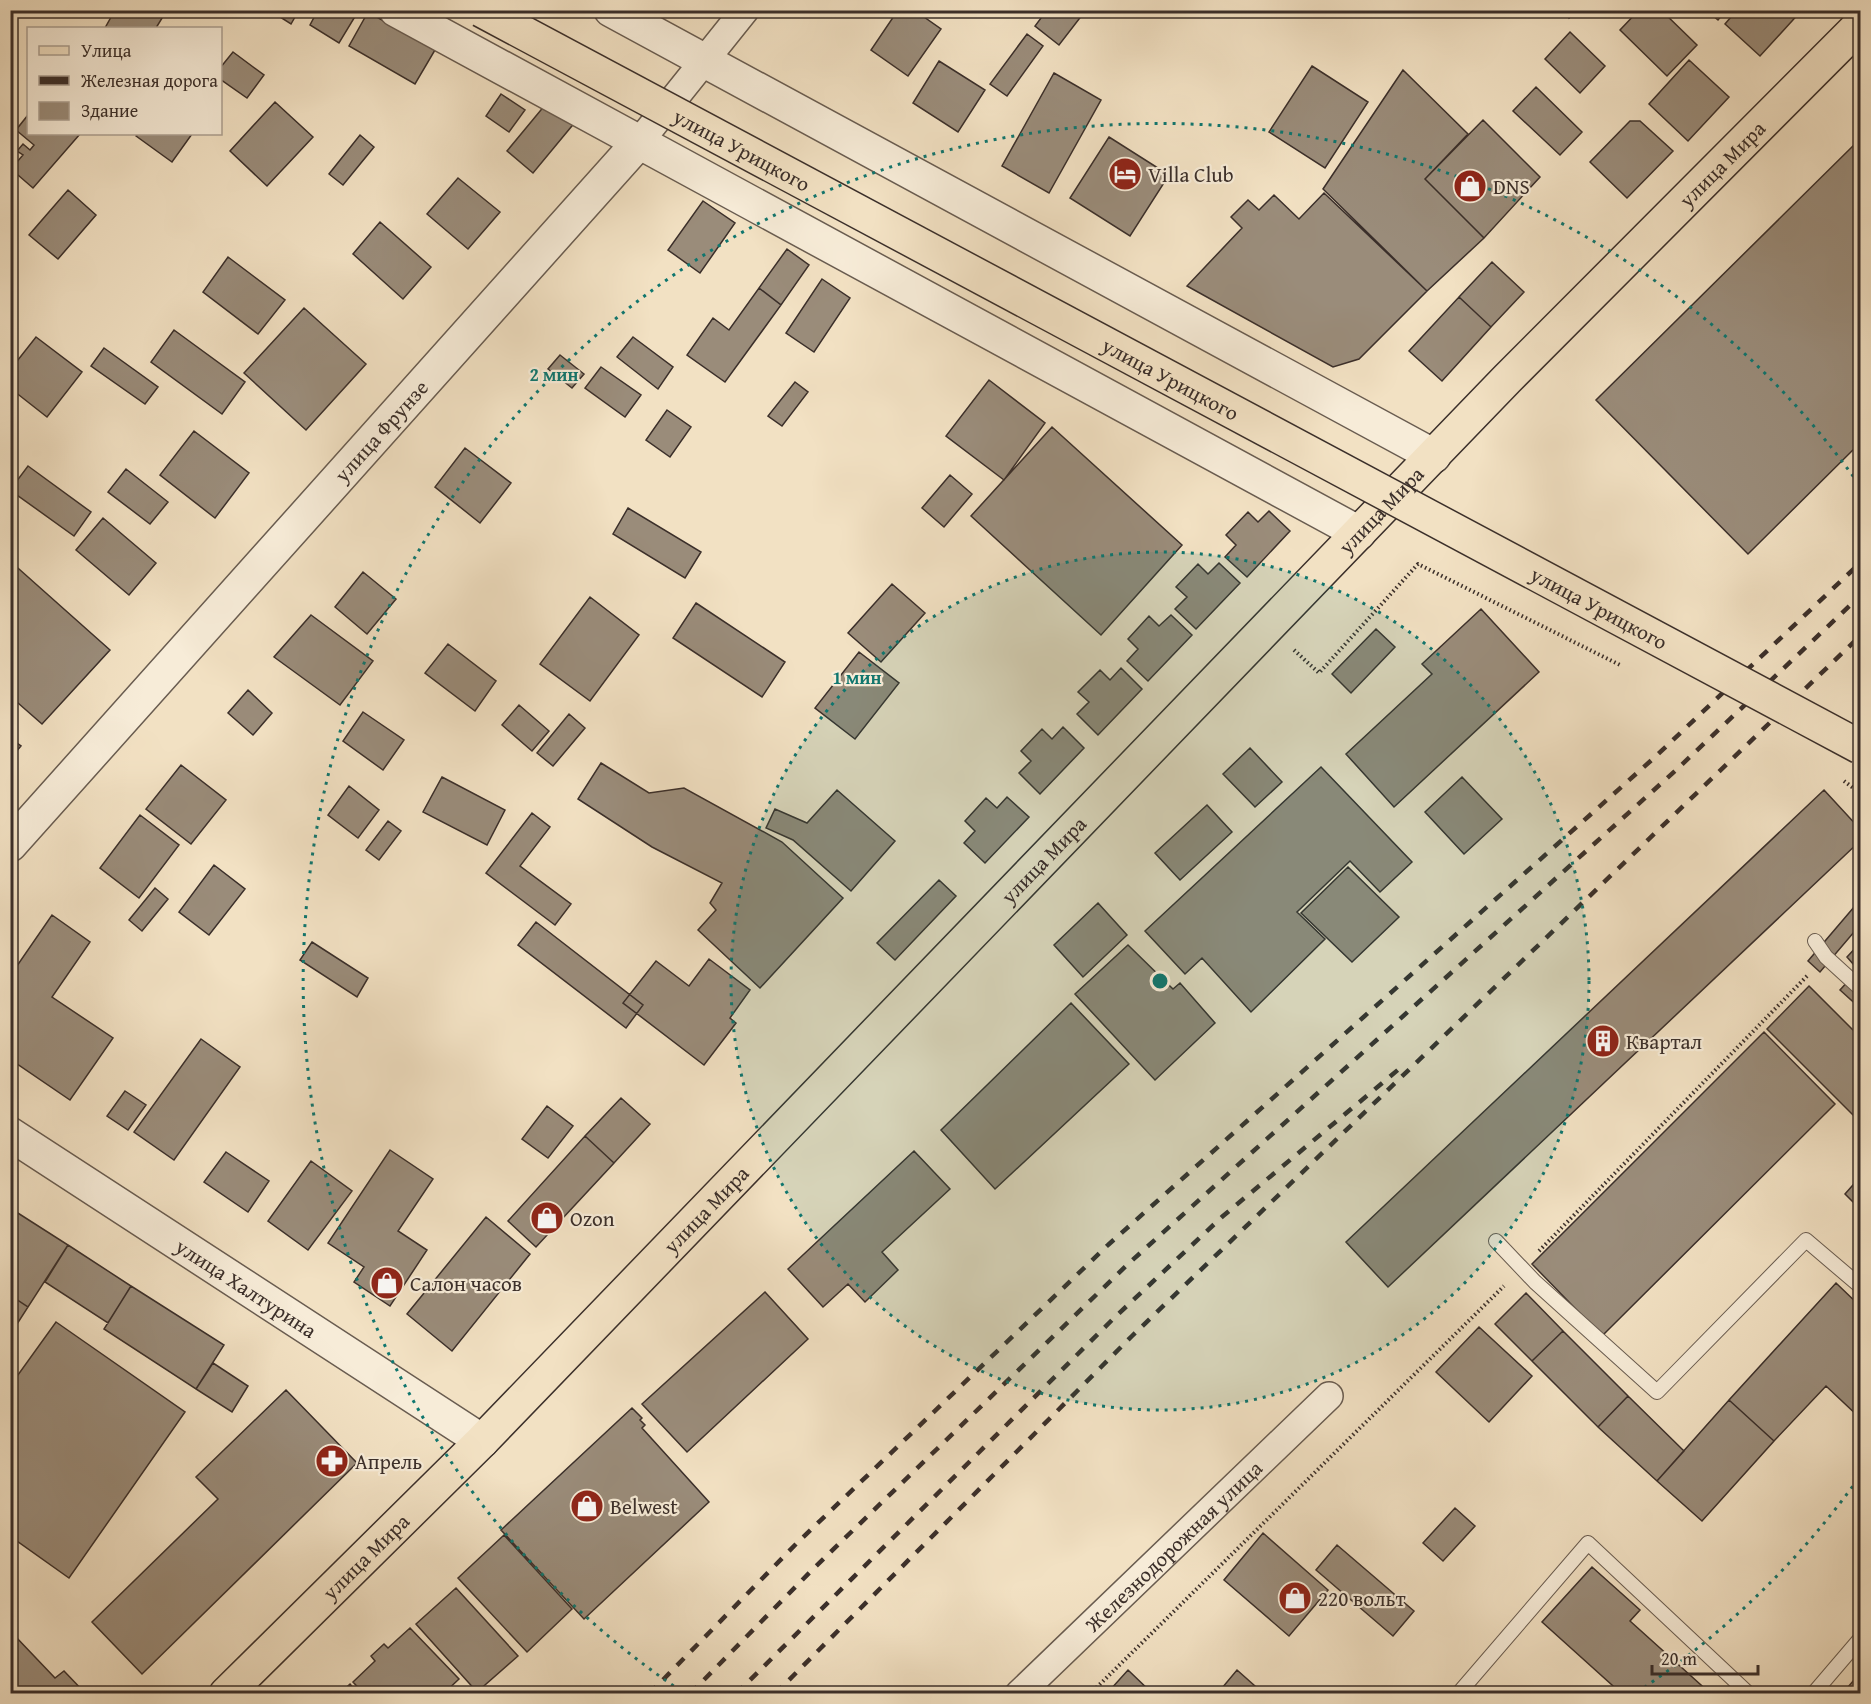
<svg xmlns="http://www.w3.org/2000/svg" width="1871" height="1704" viewBox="0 0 1871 1704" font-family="'Gentium Book Plus',serif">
<rect width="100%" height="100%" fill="#f2e1c3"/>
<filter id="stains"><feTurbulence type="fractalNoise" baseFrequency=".00333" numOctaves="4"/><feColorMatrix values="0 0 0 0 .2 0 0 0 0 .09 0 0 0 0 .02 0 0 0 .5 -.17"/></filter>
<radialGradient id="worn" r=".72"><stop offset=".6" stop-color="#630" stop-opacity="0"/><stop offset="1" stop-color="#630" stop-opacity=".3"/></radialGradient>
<path fill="#9a8c7a" stroke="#3b2f2a" stroke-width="1.5" d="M 115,10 L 167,10 L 156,28 L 105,28 Z
M 269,10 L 299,10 L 291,24 Z
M 318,10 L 359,10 L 339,43 L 310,25 Z
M 898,10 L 914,10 L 941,29 L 908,76 L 871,50 Z
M 1047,10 L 1086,10 L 1059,45 L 1035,26 Z
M 1563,10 L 1577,10 L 1569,18 Z
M 1639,10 L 1661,10 L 1697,45 L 1667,76 L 1620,30 Z
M 1706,10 L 1726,10 L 1718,20 Z
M 1737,10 L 1802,10 L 1760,56 L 1725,24 Z
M 368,12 L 435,50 L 415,84 L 349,46 Z
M 1570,32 L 1605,66 L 1580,93 L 1545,59 Z
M 1027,34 L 1043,46 L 1007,96 L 990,84 Z
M 233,52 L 264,75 L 247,98 L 220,79 L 220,68 Z
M 1689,60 L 1729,97 L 1688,141 L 1649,104 Z
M 939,61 L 985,90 L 958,132 L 913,103 Z
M 1312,66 L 1368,102 L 1325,168 L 1269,132 Z
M 1403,70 L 1468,134 L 1425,179 L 1484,238 L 1427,291 L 1323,189 Z
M 1054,73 L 1101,100 L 1049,193 L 1002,166 Z
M 1536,87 L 1582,132 L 1560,155 L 1513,111 Z
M 501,94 L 525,110 L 509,132 L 486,116 Z
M 550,99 L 576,121 L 533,173 L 507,151 Z
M 275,102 L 313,137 L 267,186 L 230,151 Z
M 28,115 L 28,134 L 80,134 L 33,188 L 11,169 L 23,155 L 17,151 L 23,144 L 30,150 L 34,145 L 16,130 Z
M 1483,120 L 1540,177 L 1484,238 L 1425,179 Z
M 1630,121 L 1640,121 L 1673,151 L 1627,198 L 1590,162 Z
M 138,134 L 192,134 L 172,162 L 136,136 Z
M 360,135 L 374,147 L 343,185 L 329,174 Z
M 1109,137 L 1169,175 L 1130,236 L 1070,198 Z
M 1860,139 L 1860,443 L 1748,554 L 1596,400 Z
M 458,178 L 500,212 L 468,249 L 427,214 Z
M 68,190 L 96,215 L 58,259 L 29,235 Z
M 1324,193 L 1427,291 L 1359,359 L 1333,367 L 1187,286 L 1242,228 L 1231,217 L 1248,200 L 1259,210 L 1274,195 L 1299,219 Z
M 703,201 L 735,223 L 700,273 L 668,250 Z
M 380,222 L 431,267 L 403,299 L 353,254 Z
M 787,249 L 809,265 L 781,305 L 759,288 Z
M 228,257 L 285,300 L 258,334 L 203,292 Z
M 1492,262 L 1524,292 L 1491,327 L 1459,297 Z
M 822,279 L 850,298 L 814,352 L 786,333 Z
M 759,288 L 781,305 L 725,382 L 687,355 L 713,318 L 729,330 Z
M 1459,297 L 1491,327 L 1442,381 L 1409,351 Z
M 304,308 L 366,364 L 306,430 L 244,373 Z
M 174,330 L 245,382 L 222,414 L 151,362 Z
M 36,337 L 82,372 L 47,417 L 10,388 L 10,370 Z
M 633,337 L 673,367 L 658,389 L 617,357 Z
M 104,348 L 158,387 L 145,404 L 91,366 Z
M 560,355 L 584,374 L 572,388 L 548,369 Z
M 601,367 L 641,395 L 625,417 L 585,388 Z
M 989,380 L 1045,423 L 1004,480 L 946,436 Z
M 795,382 L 808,392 L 782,426 L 768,416 Z
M 667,410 L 691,427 L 670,457 L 646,440 Z
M 1052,427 L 1182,545 L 1101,635 L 971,516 Z
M 194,431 L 249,473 L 215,518 L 160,475 Z
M 465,448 L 511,483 L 480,523 L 435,487 Z
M 28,466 L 91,512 L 74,536 L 10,490 Z
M 126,469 L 168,502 L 150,524 L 108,492 Z
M 950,475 L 972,494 L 944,527 L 922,508 Z
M 628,508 L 701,552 L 685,578 L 613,534 Z
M 1269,511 L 1290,531 L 1247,577 L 1225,557 L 1236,545 L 1226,535 L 1248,512 L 1258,522 Z
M 103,518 L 156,563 L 129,595 L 76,550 Z
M 10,561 L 110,650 L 42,724 L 10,696 Z
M 1219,563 L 1240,583 L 1196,629 L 1175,609 L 1187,597 L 1176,587 L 1198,564 L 1208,574 Z
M 363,572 L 396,599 L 367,634 L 335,607 Z
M 892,584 L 925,613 L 881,662 L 848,633 Z
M 590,597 L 639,635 L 590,701 L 540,664 Z
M 696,603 L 785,662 L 762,697 L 673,638 Z
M 1481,609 L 1539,672 L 1394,807 L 1346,754 L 1432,674 L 1422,664 Z
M 311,615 L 373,661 L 340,705 L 274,657 Z
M 1171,615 L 1192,635 L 1148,681 L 1127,661 L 1138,649 L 1128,639 L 1149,616 L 1159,626 Z
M 1376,629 L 1395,647 L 1351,693 L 1332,674 Z
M 448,644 L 496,681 L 475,711 L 425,673 Z
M 859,652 L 899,683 L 855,739 L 815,708 Z
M 1121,668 L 1142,689 L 1098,735 L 1077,714 L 1089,702 L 1078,692 L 1100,670 L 1110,680 Z
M 248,690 L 272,713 L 253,735 L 228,713 Z
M 519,705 L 549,731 L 532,751 L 502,725 Z
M 363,712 L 404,740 L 383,770 L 343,741 Z
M 569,714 L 585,728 L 553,766 L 537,753 Z
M 1063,727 L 1084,748 L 1040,794 L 1019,773 L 1031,761 L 1021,751 L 1042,729 L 1052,739 Z
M 10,738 L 21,746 L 10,759 Z
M 1250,748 L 1282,782 L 1255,807 L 1223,774 Z
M 601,763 L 649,793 L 684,788 L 782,842 L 843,898 L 760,988 L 698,930 L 716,910 L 710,903 L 722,883 L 652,847 L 578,799 Z
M 181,765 L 226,800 L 191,844 L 146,809 Z
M 1321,767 L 1412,862 L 1380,892 L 1350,861 L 1297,912 L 1325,939 L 1251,1012 L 1202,958 L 1185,974 L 1145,931 Z
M 442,777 L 505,810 L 487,845 L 423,812 Z
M 1462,777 L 1502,819 L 1464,854 L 1425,812 Z
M 349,786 L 379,810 L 358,838 L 328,815 Z
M 837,790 L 895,841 L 851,891 L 793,840 L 766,828 L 775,809 L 807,823 Z
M 1824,790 L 1860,829 L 1860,841 L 1388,1287 L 1346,1242 Z
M 1007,797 L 1029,817 L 985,863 L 964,843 L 975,831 L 965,821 L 986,798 L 997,808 Z
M 1207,805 L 1232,832 L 1180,880 L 1155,853 Z
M 532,813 L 550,827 L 520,866 L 571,904 L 555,925 L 486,873 Z
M 140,815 L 179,845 L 139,898 L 100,868 Z
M 388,821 L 401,831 L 379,860 L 366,850 Z
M 214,865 L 245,889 L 209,935 L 179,912 Z
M 1348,867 L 1399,917 L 1352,962 L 1301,913 Z
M 939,880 L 956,896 L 895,960 L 877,943 Z
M 155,888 L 168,899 L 142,931 L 129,920 Z
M 1860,900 L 1860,925 L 1820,972 L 1808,961 Z
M 1098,903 L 1127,935 L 1083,977 L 1054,945 Z
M 52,915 L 90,942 L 52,997 L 113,1038 L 70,1100 L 10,1059 L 10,976 Z
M 536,922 L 643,1005 L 626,1028 L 518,945 Z
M 312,942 L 368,978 L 357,997 L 300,960 Z
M 1860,943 L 1860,972 L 1847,957 Z
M 1128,945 L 1173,989 L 1180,983 L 1215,1023 L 1155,1080 L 1075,994 Z
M 709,959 L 750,990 L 730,1018 L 736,1023 L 704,1065 L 623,1003 L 656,961 L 689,986 Z
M 1850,979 L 1860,987 L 1860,1008 L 1840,990 Z
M 1809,986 L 1860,1037 L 1860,1122 L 1767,1029 Z
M 1071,1003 L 1129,1064 L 995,1189 L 941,1130 Z
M 1764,1032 L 1835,1104 L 1602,1336 L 1532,1264 Z
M 201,1039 L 240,1067 L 174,1160 L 134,1132 Z
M 125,1091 L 146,1105 L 128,1130 L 107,1116 Z
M 621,1098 L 650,1124 L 614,1163 L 585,1136 Z
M 547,1106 L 573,1126 L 548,1158 L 522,1139 Z
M 585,1136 L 614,1163 L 536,1247 L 508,1221 Z
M 390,1150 L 433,1179 L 398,1231 L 427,1250 L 390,1306 L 354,1282 L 364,1267 L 328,1243 Z
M 914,1151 L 950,1189 L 882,1252 L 898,1270 L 865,1302 L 848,1284 L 823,1307 L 788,1269 Z
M 226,1152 L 269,1181 L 248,1212 L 204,1182 Z
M 311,1161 L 352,1191 L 308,1250 L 268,1221 Z
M 1860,1177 L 1860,1209 L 1845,1194 Z
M 10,1208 L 68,1245 L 28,1307 L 10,1295 Z
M 486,1217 L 530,1254 L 452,1351 L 407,1314 Z
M 68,1245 L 131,1286 L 108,1323 L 45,1282 Z
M 1836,1283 L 1860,1306 L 1860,1418 L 1826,1386 L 1774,1441 L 1729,1400 Z
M 131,1286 L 224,1345 L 196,1389 L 104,1329 Z
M 765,1292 L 808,1339 L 687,1452 L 642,1404 Z
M 1526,1293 L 1563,1331 L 1532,1361 L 1495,1324 Z
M 10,1295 L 28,1307 L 10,1335 Z
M 56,1322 L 185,1412 L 69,1578 L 10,1536 L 10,1386 Z
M 1479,1327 L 1532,1376 L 1489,1422 L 1436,1372 Z
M 1563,1331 L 1628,1396 L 1598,1427 L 1532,1361 Z
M 213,1363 L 248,1386 L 232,1412 L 196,1389 Z
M 286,1390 L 357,1463 L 142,1674 L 92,1622 L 218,1499 L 196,1477 Z
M 1628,1396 L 1684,1451 L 1657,1481 L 1598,1427 Z
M 1729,1400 L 1774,1441 L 1702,1521 L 1657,1481 Z
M 632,1408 L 642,1418 L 640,1420 L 645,1425 L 642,1428 L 709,1502 L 584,1619 L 501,1530 Z
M 1455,1508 L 1475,1526 L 1443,1561 L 1423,1543 Z
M 1263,1533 L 1328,1590 L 1289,1636 L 1224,1580 Z
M 504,1535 L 572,1609 L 527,1652 L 458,1578 Z
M 1337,1545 L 1414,1611 L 1393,1636 L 1316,1570 Z
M 1592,1567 L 1640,1610 L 1630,1621 L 1711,1694 L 1622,1694 L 1542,1622 Z
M 456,1588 L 518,1656 L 477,1692 L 416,1624 Z
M 410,1628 L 459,1679 L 443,1694 L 364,1694 L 353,1682 L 375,1661 L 371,1656 L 384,1644 L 388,1648 Z
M 15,1636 L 55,1678 L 64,1671 L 86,1694 L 10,1694 L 10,1641 Z
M 1128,1670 L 1153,1694 L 1113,1694 L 1110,1690 Z
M 1237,1670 L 1264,1694 L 1217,1694 Z
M 1860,1673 L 1860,1694 L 1842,1694 Z
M 350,1684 L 358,1694 L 339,1694 Z"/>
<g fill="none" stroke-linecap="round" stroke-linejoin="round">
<defs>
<path id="service" d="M 1815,941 L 1826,957 L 1860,988
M 1496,1241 L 1535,1282 L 1657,1392 L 1806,1240 L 1860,1286
M 1458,1694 L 1588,1543 L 1749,1694
M 1813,1694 L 1860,1639"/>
<g id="minor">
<path d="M 640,141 L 745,10"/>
<path id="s1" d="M 1019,1694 L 1329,1396"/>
</g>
<g id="tertiary">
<path d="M 396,10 L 1359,533"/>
<path d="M 611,10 L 1434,456"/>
<path id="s2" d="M 10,845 L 640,141"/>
<path id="s3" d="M 10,1134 L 482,1441"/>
</g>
<g id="primary">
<path id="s4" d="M 226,1694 L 482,1441 L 1507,379 L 1860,25"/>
</g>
</defs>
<use href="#service" stroke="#695c50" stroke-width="16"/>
<use href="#minor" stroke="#695c50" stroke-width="30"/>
<use href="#tertiary" stroke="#695c50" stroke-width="36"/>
<use href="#primary" stroke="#3b2f2a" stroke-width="36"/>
<path stroke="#3b2f2a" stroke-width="4" stroke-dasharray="1.5 3" stroke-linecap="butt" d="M 1294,650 L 1319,673 L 1418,564 L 1620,665
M 1844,781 L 1860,793
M 1539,1251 L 1808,975
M 1090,1694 L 1504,1286"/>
<use href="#service" stroke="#f7ecd8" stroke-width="14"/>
<use href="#minor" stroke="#f7ecd8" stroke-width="27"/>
<use href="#tertiary" stroke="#f7ecd8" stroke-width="33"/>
<use href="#primary" stroke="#f2e1c3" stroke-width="33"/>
<path stroke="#3b2f2a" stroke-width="4.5" stroke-dasharray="10 10" stroke-linecap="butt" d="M 649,1694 L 797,1543 L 1108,1245 L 1655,757 L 1860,563
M 690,1694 L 813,1569 L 1127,1265 L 1675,771 L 1860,596
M 736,1694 L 1114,1318 L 1223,1216 L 1399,1069
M 775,1694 L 1132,1336 L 1860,636"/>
<defs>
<g id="primary-bridge">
<path id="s5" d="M 481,10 L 1860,747"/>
</g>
</defs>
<use href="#primary-bridge" stroke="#3b2f2a" stroke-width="36" stroke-linecap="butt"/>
<use href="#primary-bridge" stroke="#f2e1c3" stroke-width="33"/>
</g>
<circle cx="1160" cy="981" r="429" fill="#0f766e" fill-opacity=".12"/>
<g fill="none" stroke="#0f766e" stroke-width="3" stroke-dasharray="3 6">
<circle cx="1160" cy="981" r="429"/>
<path d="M1858 1479A857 857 0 0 1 1639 1691M681 1691A857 857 0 1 1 1858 483"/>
</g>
<defs>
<symbol id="hotel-disc" viewBox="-11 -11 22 22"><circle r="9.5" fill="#8f2418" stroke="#f7ecd8"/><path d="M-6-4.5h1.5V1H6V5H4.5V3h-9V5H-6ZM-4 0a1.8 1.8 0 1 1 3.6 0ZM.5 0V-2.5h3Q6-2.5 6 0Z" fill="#fff"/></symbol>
<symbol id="shop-disc" viewBox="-11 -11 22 22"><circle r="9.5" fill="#8f2418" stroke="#f7ecd8"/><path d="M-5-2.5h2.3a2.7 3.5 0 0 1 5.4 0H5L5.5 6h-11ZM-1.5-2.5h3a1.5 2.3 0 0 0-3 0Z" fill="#fff"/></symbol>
<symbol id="building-disc" viewBox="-11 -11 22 22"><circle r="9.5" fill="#8f2418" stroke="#f7ecd8"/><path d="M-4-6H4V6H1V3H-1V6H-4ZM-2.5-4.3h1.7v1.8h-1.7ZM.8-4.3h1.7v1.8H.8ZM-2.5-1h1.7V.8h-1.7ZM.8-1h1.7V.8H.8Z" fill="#fff"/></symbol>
<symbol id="pharmacy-disc" viewBox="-11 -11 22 22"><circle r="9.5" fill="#8f2418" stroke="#f7ecd8"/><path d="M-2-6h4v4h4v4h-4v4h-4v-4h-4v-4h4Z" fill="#fff"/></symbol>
</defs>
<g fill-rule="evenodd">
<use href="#hotel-disc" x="1106" y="155" width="38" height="38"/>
<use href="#shop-disc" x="1451" y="167" width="38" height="38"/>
<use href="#building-disc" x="1584" y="1022" width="38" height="38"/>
<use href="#shop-disc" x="528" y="1199" width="38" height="38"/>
<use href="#shop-disc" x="368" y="1264" width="38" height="38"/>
<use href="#pharmacy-disc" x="313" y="1442" width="38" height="38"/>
<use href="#shop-disc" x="568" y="1487" width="38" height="38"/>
<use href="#shop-disc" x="1276" y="1579" width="38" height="38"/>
</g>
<g text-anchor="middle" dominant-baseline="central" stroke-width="4.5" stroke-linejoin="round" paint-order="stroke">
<g font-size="21" fill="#3b2f2a" stroke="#f7ecd8">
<text stroke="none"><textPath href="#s5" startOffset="296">улица Урицкого</textPath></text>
<text stroke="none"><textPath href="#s4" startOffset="2140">улица Мира</textPath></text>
<text stroke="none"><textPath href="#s5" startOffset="782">улица Урицкого</textPath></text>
<text stroke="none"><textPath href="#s2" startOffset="556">улица Фрунзе</textPath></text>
<text stroke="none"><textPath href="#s4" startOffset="1654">улица Мира</textPath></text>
<text stroke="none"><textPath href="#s5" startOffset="1268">улица Урицкого</textPath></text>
<text stroke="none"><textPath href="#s4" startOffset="1168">улица Мира</textPath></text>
<text stroke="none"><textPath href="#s4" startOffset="682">улица Мира</textPath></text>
<text stroke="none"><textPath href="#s3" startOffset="282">улица Халтурина</textPath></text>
<text stroke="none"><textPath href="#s1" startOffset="214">Железнодорожная улица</textPath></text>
<text stroke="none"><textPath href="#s4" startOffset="196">улица Мира</textPath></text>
</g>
<g font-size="21" fill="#3b2f2a" stroke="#f7ecd8" text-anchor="start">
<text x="1148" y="174">Villa Club</text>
<text x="1493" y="186">DNS</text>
<text x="1626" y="1041">Квартал</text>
<text x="570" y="1218">Ozon</text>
<text x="410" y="1283">Салон часов</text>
<text x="355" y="1461">Апрель</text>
<text x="610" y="1506">Belwest</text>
<text x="1318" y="1598">220 вольт</text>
</g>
</g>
<circle cx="1160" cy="981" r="9" fill="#0f766e" stroke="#f7ecd8" stroke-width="3"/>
<g font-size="18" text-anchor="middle" font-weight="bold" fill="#0f766e" stroke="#f7ecd8" stroke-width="4.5" stroke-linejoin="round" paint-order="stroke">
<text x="554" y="381">2 мин</text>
<text x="857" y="684">1 мин</text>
</g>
<rect width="1871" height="1704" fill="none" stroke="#f2e1c3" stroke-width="36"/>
<rect x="12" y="12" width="1847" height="1680" fill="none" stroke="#3b2f2a" stroke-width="3"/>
<rect x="18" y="18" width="1835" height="1668" fill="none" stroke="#3b2f2a" stroke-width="1.5"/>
<rect x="27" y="27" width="195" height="108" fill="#f7ecd8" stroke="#aca092" stroke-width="1.5"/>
<rect x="39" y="46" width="30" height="9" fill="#f2e1c3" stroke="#aca092" stroke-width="1.5"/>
<text x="81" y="57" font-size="18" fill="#3b2f2a">Улица</text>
<rect x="39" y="76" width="30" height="9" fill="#3b2f2a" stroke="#aca092" stroke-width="1.5"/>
<text x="81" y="87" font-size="18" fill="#3b2f2a">Железная дорога</text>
<rect x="39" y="102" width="30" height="18" fill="#9a8c7a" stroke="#aca092" stroke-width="1.5"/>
<text x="81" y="117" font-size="18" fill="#3b2f2a">Здание</text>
<path d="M1652 1665v9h106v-9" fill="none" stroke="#3b2f2a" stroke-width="3"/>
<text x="1661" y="1665" font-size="18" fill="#3b2f2a" stroke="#f7ecd8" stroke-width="4.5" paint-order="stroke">20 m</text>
<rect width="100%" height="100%" filter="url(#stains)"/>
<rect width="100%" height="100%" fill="url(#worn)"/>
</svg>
